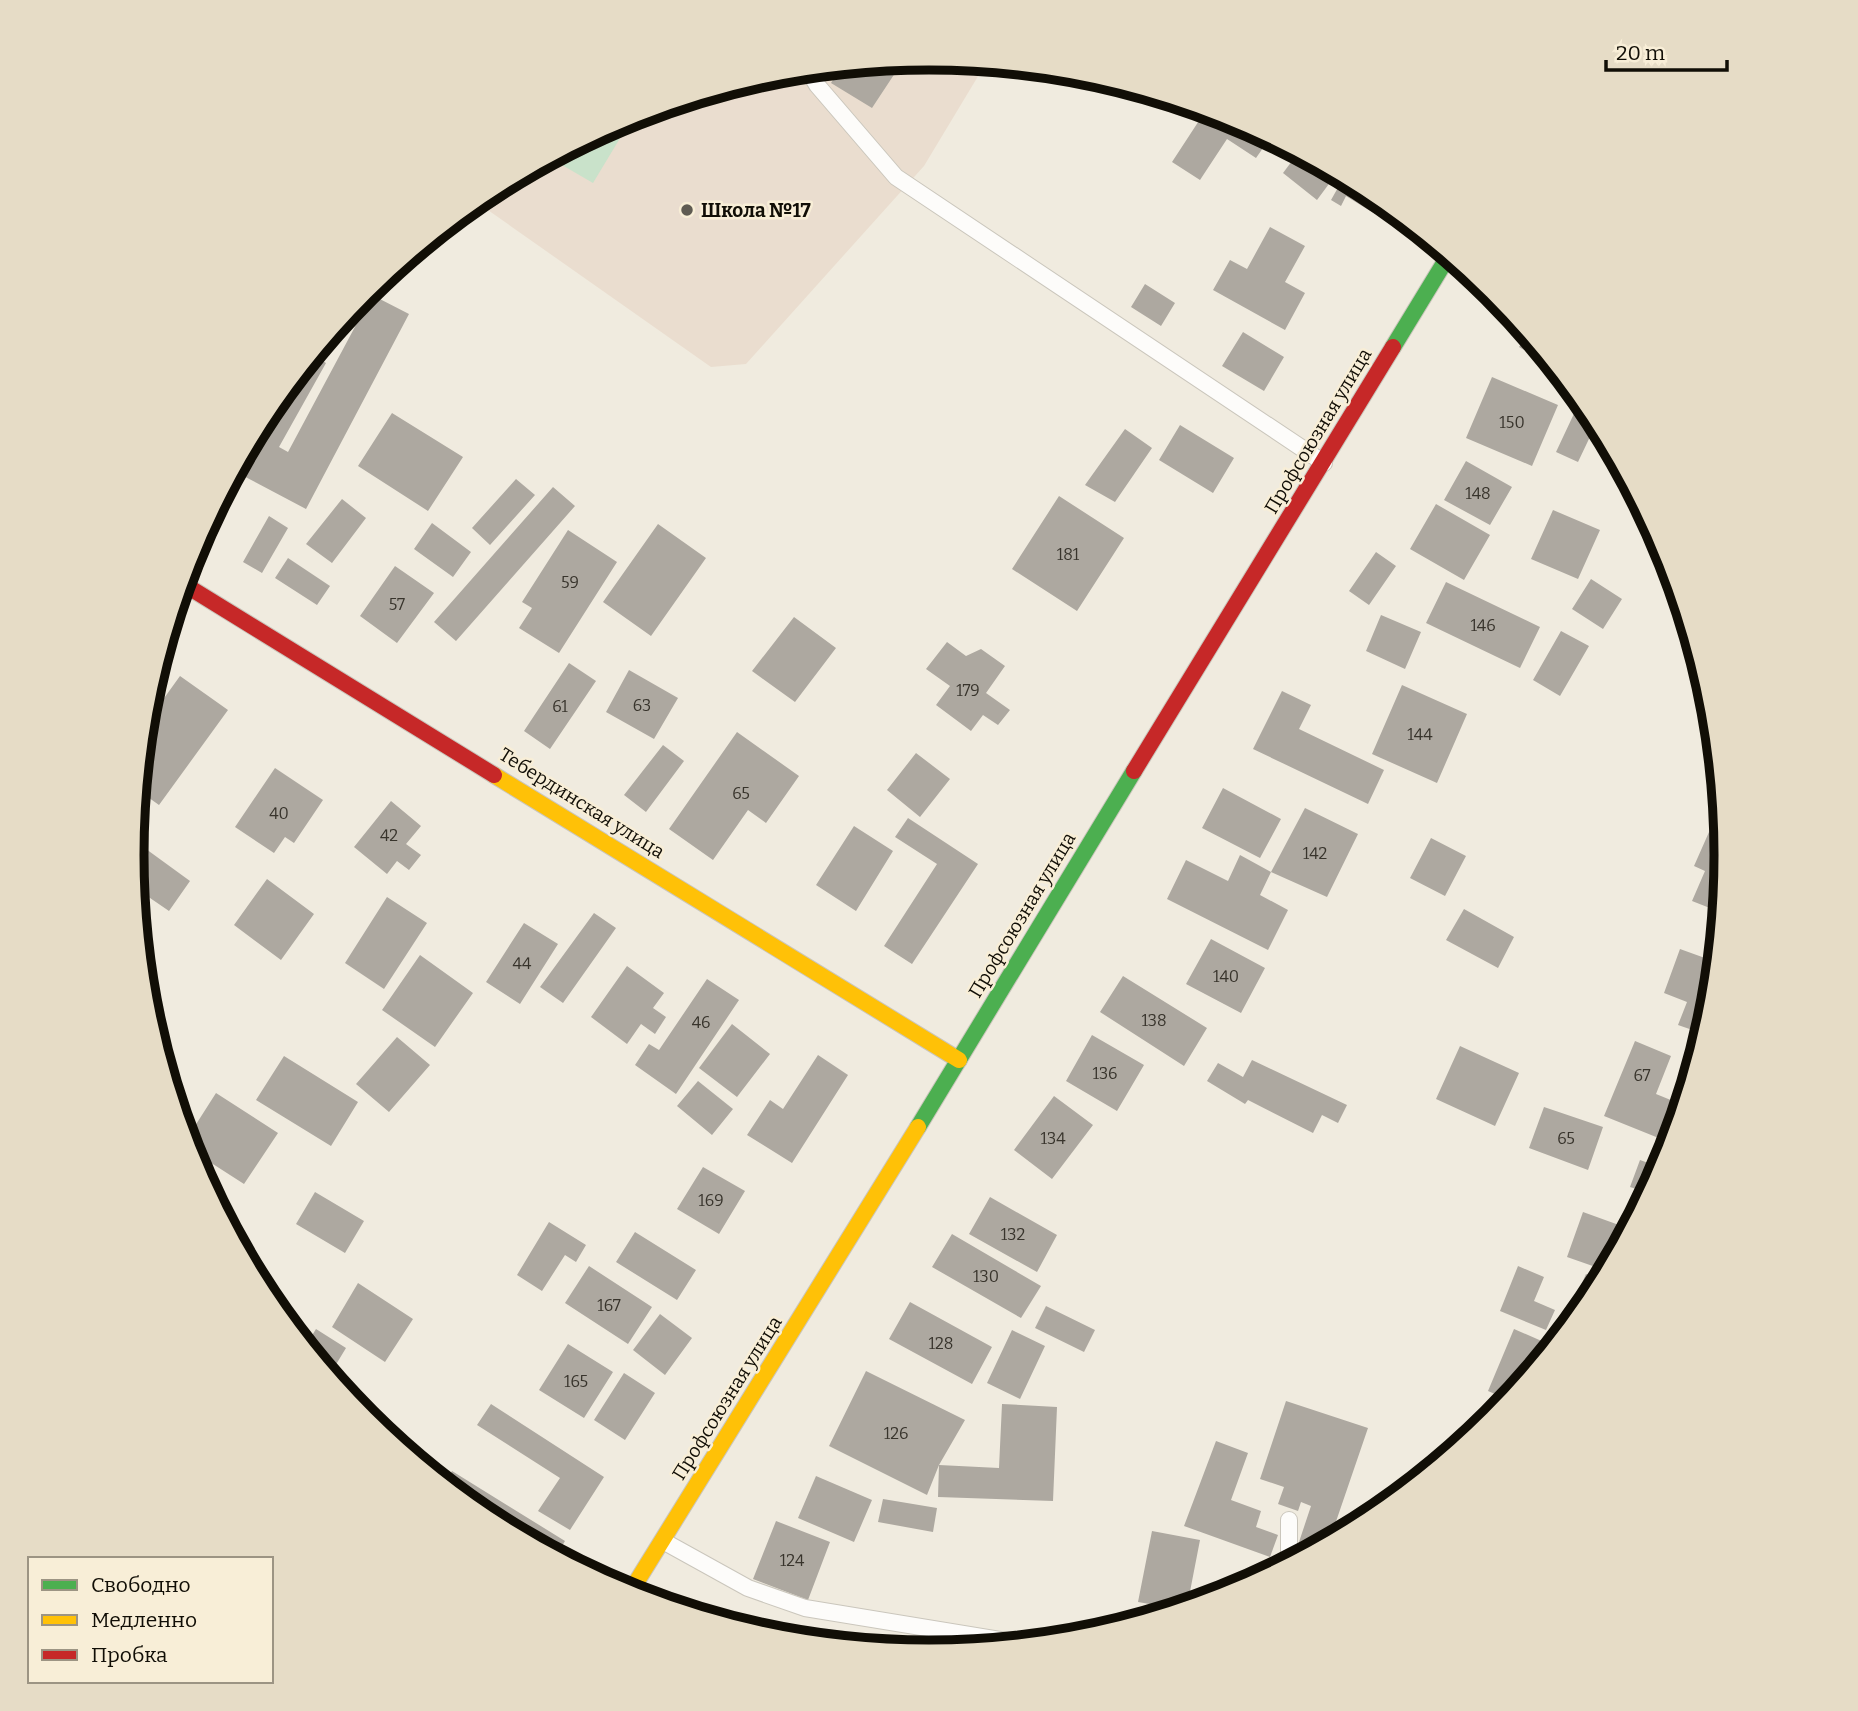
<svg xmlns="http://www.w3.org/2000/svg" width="1858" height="1711" viewBox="0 0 1858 1711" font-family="Bitter,serif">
<rect width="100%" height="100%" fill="#f0ebdf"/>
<path fill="#eaddcf" d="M 929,58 L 986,63 L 924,166 L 746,364 L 711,367 L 475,201 L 486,192 L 624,118 L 774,73 Z"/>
<path fill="#c9e2ca" d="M 634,115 L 593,183 L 550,158 L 624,118 Z"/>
<path fill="#ada8a0" d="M 916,59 L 911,67 L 903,61 L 872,108 L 831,83 L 842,66 Z
M 1206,110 L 1235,119 L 1270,138 L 1256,158 L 1227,139 L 1200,180 L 1172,162 Z
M 1298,153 L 1337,173 L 1317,200 L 1283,173 Z
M 1344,177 L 1383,201 L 1375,214 L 1346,196 L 1341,206 L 1331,200 Z
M 1270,227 L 1305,246 L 1285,282 L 1305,293 L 1285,330 L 1213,290 L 1230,260 L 1247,269 Z
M 1145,284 L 1175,303 L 1161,326 L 1131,307 Z
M 372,295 L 409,314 L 306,509 L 234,471 L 266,412 L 313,355 L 326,363 L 279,447 L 288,452 Z
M 1243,332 L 1284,357 L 1264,391 L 1222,366 Z
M 1528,333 L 1557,369 L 1519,347 Z
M 1492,377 L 1558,405 L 1532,466 L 1466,438 Z
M 1579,403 L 1588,407 L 1597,422 L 1578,462 L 1556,452 Z
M 392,413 L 463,457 L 428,511 L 358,466 Z
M 1180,425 L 1234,458 L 1213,493 L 1159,460 Z
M 1125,429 L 1152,448 L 1115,502 L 1085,485 Z
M 1466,461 L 1512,487 L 1490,525 L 1444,500 Z
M 516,479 L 535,495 L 490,545 L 472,528 Z
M 553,487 L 575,506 L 456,641 L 434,622 Z
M 1059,496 L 1124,538 L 1077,611 L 1012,569 Z
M 342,499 L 366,518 L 332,563 L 306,544 Z
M 1436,504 L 1490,535 L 1464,580 L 1410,549 Z
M 1553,510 L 1600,530 L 1578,579 L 1531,559 Z
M 269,516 L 288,528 L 262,573 L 243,562 Z
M 432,523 L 471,552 L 453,577 L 414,549 Z
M 658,524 L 706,558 L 651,636 L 603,602 Z
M 568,530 L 617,562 L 559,653 L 519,628 L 532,608 L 522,602 Z
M 1376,552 L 1396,566 L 1369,605 L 1349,591 Z
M 288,558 L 330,586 L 317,605 L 275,578 Z
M 395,566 L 434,593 L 397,643 L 360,616 Z
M 1591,579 L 1622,599 L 1603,629 L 1572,609 Z
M 1446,582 L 1540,627 L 1520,668 L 1426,623 Z
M 1381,615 L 1421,632 L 1405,669 L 1366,651 Z
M 794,617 L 836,648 L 795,702 L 752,671 Z
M 1561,631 L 1589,646 L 1560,696 L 1533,680 Z
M 947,642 L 966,656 L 981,649 L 1005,666 L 986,693 L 1010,710 L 998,725 L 983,715 L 971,731 L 936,705 L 950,686 L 926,669 Z
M 569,663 L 596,681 L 550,749 L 524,731 Z
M 629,670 L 678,698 L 654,739 L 606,712 Z
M 180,676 L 228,710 L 159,805 L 138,790 L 144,726 Z
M 1402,685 L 1467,714 L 1437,783 L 1372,754 Z
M 1282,691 L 1311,705 L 1299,729 L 1384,770 L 1368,804 L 1253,749 Z
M 737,732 L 799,776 L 766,823 L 748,810 L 713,860 L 669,829 Z
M 663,745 L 684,761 L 646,812 L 624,795 Z
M 916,753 L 950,779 L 920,817 L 887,790 Z
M 275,768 L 323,800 L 294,843 L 285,837 L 274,853 L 235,827 Z
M 1223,788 L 1281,819 L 1260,858 L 1202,828 Z
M 391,801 L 421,826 L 406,844 L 421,855 L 409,870 L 397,861 L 387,874 L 354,847 Z
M 1305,808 L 1358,834 L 1327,897 L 1271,872 Z
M 908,818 L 978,864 L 912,964 L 884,946 L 937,864 L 895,837 Z
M 1713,823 L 1724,828 L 1727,856 L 1720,912 L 1692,901 L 1705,871 L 1694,866 Z
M 854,826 L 893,851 L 856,911 L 816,885 Z
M 1431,838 L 1466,856 L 1445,896 L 1410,878 Z
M 146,849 L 190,881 L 169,911 L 134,887 L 133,868 Z
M 1240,855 L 1271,872 L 1260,895 L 1288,910 L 1268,950 L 1167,899 L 1186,860 L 1228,881 Z
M 267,879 L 314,914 L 281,960 L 234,925 Z
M 387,897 L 427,923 L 384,989 L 345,963 Z
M 1464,909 L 1514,937 L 1498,968 L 1446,940 Z
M 594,913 L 616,928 L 563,1003 L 540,987 Z
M 524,923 L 558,944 L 520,1004 L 486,982 Z
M 1211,939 L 1265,968 L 1241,1013 L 1186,984 Z
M 1680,949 L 1716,962 L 1711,1012 L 1704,1034 L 1678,1025 L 1687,1002 L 1664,993 Z
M 420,955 L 473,993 L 435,1047 L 382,1010 Z
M 627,966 L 664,993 L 653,1008 L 666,1017 L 655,1034 L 641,1024 L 627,1044 L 591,1017 Z
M 1123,976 L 1207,1028 L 1184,1066 L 1100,1012 Z
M 707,979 L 739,1000 L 676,1094 L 635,1065 L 649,1044 L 659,1050 Z
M 732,1024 L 770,1054 L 737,1097 L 699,1068 Z
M 1092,1035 L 1144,1065 L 1117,1111 L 1066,1081 Z
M 397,1037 L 430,1065 L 389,1112 L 356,1084 Z
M 1635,1041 L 1671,1056 L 1656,1094 L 1683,1105 L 1671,1143 L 1604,1116 Z
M 1460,1046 L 1519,1073 L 1495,1126 L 1436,1099 Z
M 818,1055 L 848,1075 L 792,1163 L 747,1135 L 770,1100 L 783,1109 Z
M 284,1056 L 358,1102 L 331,1146 L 256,1100 Z
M 1252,1060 L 1347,1105 L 1338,1123 L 1322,1115 L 1313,1133 L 1248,1100 L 1245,1104 L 1207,1081 L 1218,1063 L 1243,1077 Z
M 698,1081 L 733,1109 L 712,1135 L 677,1106 Z
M 216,1093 L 278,1133 L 244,1184 L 188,1148 L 186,1140 Z
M 1054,1096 L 1093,1125 L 1052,1179 L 1014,1150 Z
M 1544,1107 L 1603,1127 L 1588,1170 L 1529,1148 Z
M 1640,1160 L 1662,1168 L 1649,1193 L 1630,1187 Z
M 703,1167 L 745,1191 L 719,1234 L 677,1209 Z
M 315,1192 L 364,1221 L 345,1253 L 296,1224 Z
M 990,1197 L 1057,1235 L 1037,1272 L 969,1234 Z
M 1583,1212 L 1630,1229 L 1607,1271 L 1567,1257 Z
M 549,1222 L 586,1245 L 576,1262 L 565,1255 L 542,1291 L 517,1275 Z
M 635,1232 L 696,1270 L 677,1300 L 616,1262 Z
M 952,1234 L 1041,1286 L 1021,1318 L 932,1267 Z
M 589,1266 L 652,1307 L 628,1344 L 565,1303 Z
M 1518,1266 L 1544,1277 L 1534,1301 L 1555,1310 L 1546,1330 L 1500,1311 Z
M 1586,1274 L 1602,1281 L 1579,1314 L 1570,1310 Z
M 358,1283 L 413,1319 L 385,1362 L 332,1327 Z
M 910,1302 L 992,1347 L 972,1384 L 889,1339 Z
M 1046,1306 L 1095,1330 L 1084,1352 L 1035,1328 Z
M 660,1314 L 692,1338 L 665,1375 L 633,1350 Z
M 316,1329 L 346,1348 L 329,1376 L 305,1347 Z
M 1514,1329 L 1553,1346 L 1509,1400 L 1488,1391 Z
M 1012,1330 L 1045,1346 L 1020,1399 L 987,1383 Z
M 568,1344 L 613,1372 L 584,1418 L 539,1390 Z
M 866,1371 L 965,1420 L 939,1465 L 927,1495 L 829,1446 Z
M 624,1373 L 655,1393 L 625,1440 L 594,1420 Z
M 1286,1401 L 1368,1428 L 1329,1542 L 1309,1552 L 1297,1548 L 1311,1506 L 1301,1502 L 1298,1511 L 1278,1504 L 1284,1487 L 1260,1479 Z
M 491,1404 L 604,1477 L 570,1530 L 538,1511 L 560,1478 L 477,1425 Z
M 1002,1404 L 1057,1407 L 1053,1501 L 938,1497 L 939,1465 L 999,1468 Z
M 1482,1406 L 1499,1412 L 1491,1422 L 1478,1417 Z
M 1216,1441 L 1248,1453 L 1231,1500 L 1261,1511 L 1256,1527 L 1278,1535 L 1270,1557 L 1184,1526 Z
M 452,1471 L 565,1541 L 556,1556 L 485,1519 L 444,1484 Z
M 816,1476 L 872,1500 L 854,1542 L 798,1518 Z
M 883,1499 L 937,1508 L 933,1532 L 878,1522 Z
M 776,1521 L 830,1542 L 808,1600 L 753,1579 Z
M 1152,1531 L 1200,1540 L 1187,1607 L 1178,1609 L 1138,1602 Z
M 1210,1586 L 1234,1592 L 1205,1601 Z
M 1126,1613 L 1147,1619 L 1122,1627 Z
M 926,1644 L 953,1650 L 953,1651 L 924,1653 Z"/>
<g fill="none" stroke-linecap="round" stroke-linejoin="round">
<defs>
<path id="lane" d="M 808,70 L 817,85 L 896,177 L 1324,463
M 1289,1520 L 1289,1563
M 663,1541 L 748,1588 L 805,1608 L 1025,1644"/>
<path id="fast" d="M 1393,347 L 1449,255
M 918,1127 L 1134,771"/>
<path id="slow" d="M 494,775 L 959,1060
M 629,1594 L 918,1127"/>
<path id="jam" d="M 182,583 L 494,775
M 1134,771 L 1393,347"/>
</defs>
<use href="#lane" stroke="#cac6bc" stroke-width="18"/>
<use href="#fast" stroke="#cac6bc" stroke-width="18"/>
<use href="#slow" stroke="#cac6bc" stroke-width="18"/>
<use href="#jam" stroke="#cac6bc" stroke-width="18"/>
<use href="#lane" stroke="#fdfcfa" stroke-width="16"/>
<use href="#fast" stroke="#4caf50" stroke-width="16"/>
<use href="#slow" stroke="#ffc107" stroke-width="16"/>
<use href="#jam" stroke="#c62828" stroke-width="16"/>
</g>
<circle fill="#5f5b52" stroke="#f8eed7" stroke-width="2.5" cx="687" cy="210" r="7"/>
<g text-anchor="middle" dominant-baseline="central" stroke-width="5" stroke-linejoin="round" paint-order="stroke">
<g font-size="16" fill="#38342c">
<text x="1512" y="422">150</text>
<text x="1478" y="493">148</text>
<text x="1068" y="554">181</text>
<text x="570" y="582">59</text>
<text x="397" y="604">57</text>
<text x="1483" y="625">146</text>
<text x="968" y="690">179</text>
<text x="642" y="705">63</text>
<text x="560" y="706">61</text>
<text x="1420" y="734">144</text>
<text x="741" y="793">65</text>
<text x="279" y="813">40</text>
<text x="389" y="835">42</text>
<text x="1315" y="853">142</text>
<text x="522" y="963">44</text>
<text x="1226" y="976">140</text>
<text x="1154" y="1020">138</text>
<text x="701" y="1022">46</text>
<text x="1105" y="1073">136</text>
<text x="1642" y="1075">67</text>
<text x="1053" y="1138">134</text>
<text x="1566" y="1138">65</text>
<text x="711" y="1200">169</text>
<text x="1013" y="1234">132</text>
<text x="986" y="1276">130</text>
<text x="609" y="1305">167</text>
<text x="941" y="1343">128</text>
<text x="576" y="1381">165</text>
<text x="896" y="1433">126</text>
<text x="792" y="1560">124</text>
</g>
<g font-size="19" font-weight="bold" fill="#110e06" stroke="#f8eed7" text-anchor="start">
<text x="701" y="210">Школа №17</text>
</g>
<g font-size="19" fill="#110e06" stroke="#f8eed7">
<text transform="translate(1318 431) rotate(-59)">Профсоюзная улица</text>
<text transform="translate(582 803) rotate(32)">Тебердинская улица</text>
<text transform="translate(1022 915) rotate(-59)">Профсоюзная улица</text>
<text transform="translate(727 1398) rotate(-58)">Профсоюзная улица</text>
</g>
</g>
<path d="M0 0H1858V1711H0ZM144 855a785 785 0 1 1 1570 0a785 785 0 1 1-1570 0Z" fill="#e6dcc6" fill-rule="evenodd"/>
<path fill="none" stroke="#110e06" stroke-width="9" d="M144 855a785 785 0 1 1 1570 0a785 785 0 1 1-1570 0Z"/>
<rect x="28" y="1557" width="245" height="126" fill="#f8eed7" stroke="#9c9483" stroke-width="2"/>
<rect x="42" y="1580" width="35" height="10" fill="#4caf50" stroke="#9c9483" stroke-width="2"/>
<text x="91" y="1592" font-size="21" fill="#110e06">Свободно</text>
<rect x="42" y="1615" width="35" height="10" fill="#ffc107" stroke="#9c9483" stroke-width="2"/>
<text x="91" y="1627" font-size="21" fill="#110e06">Медленно</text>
<rect x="42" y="1650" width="35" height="10" fill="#c62828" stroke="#9c9483" stroke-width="2"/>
<text x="91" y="1662" font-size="21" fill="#110e06">Пробка</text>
<path d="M1606 60v10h121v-10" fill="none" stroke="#110e06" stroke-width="3.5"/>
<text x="1616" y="60" font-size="21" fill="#110e06" stroke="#f8eed7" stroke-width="5" paint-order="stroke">20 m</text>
</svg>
